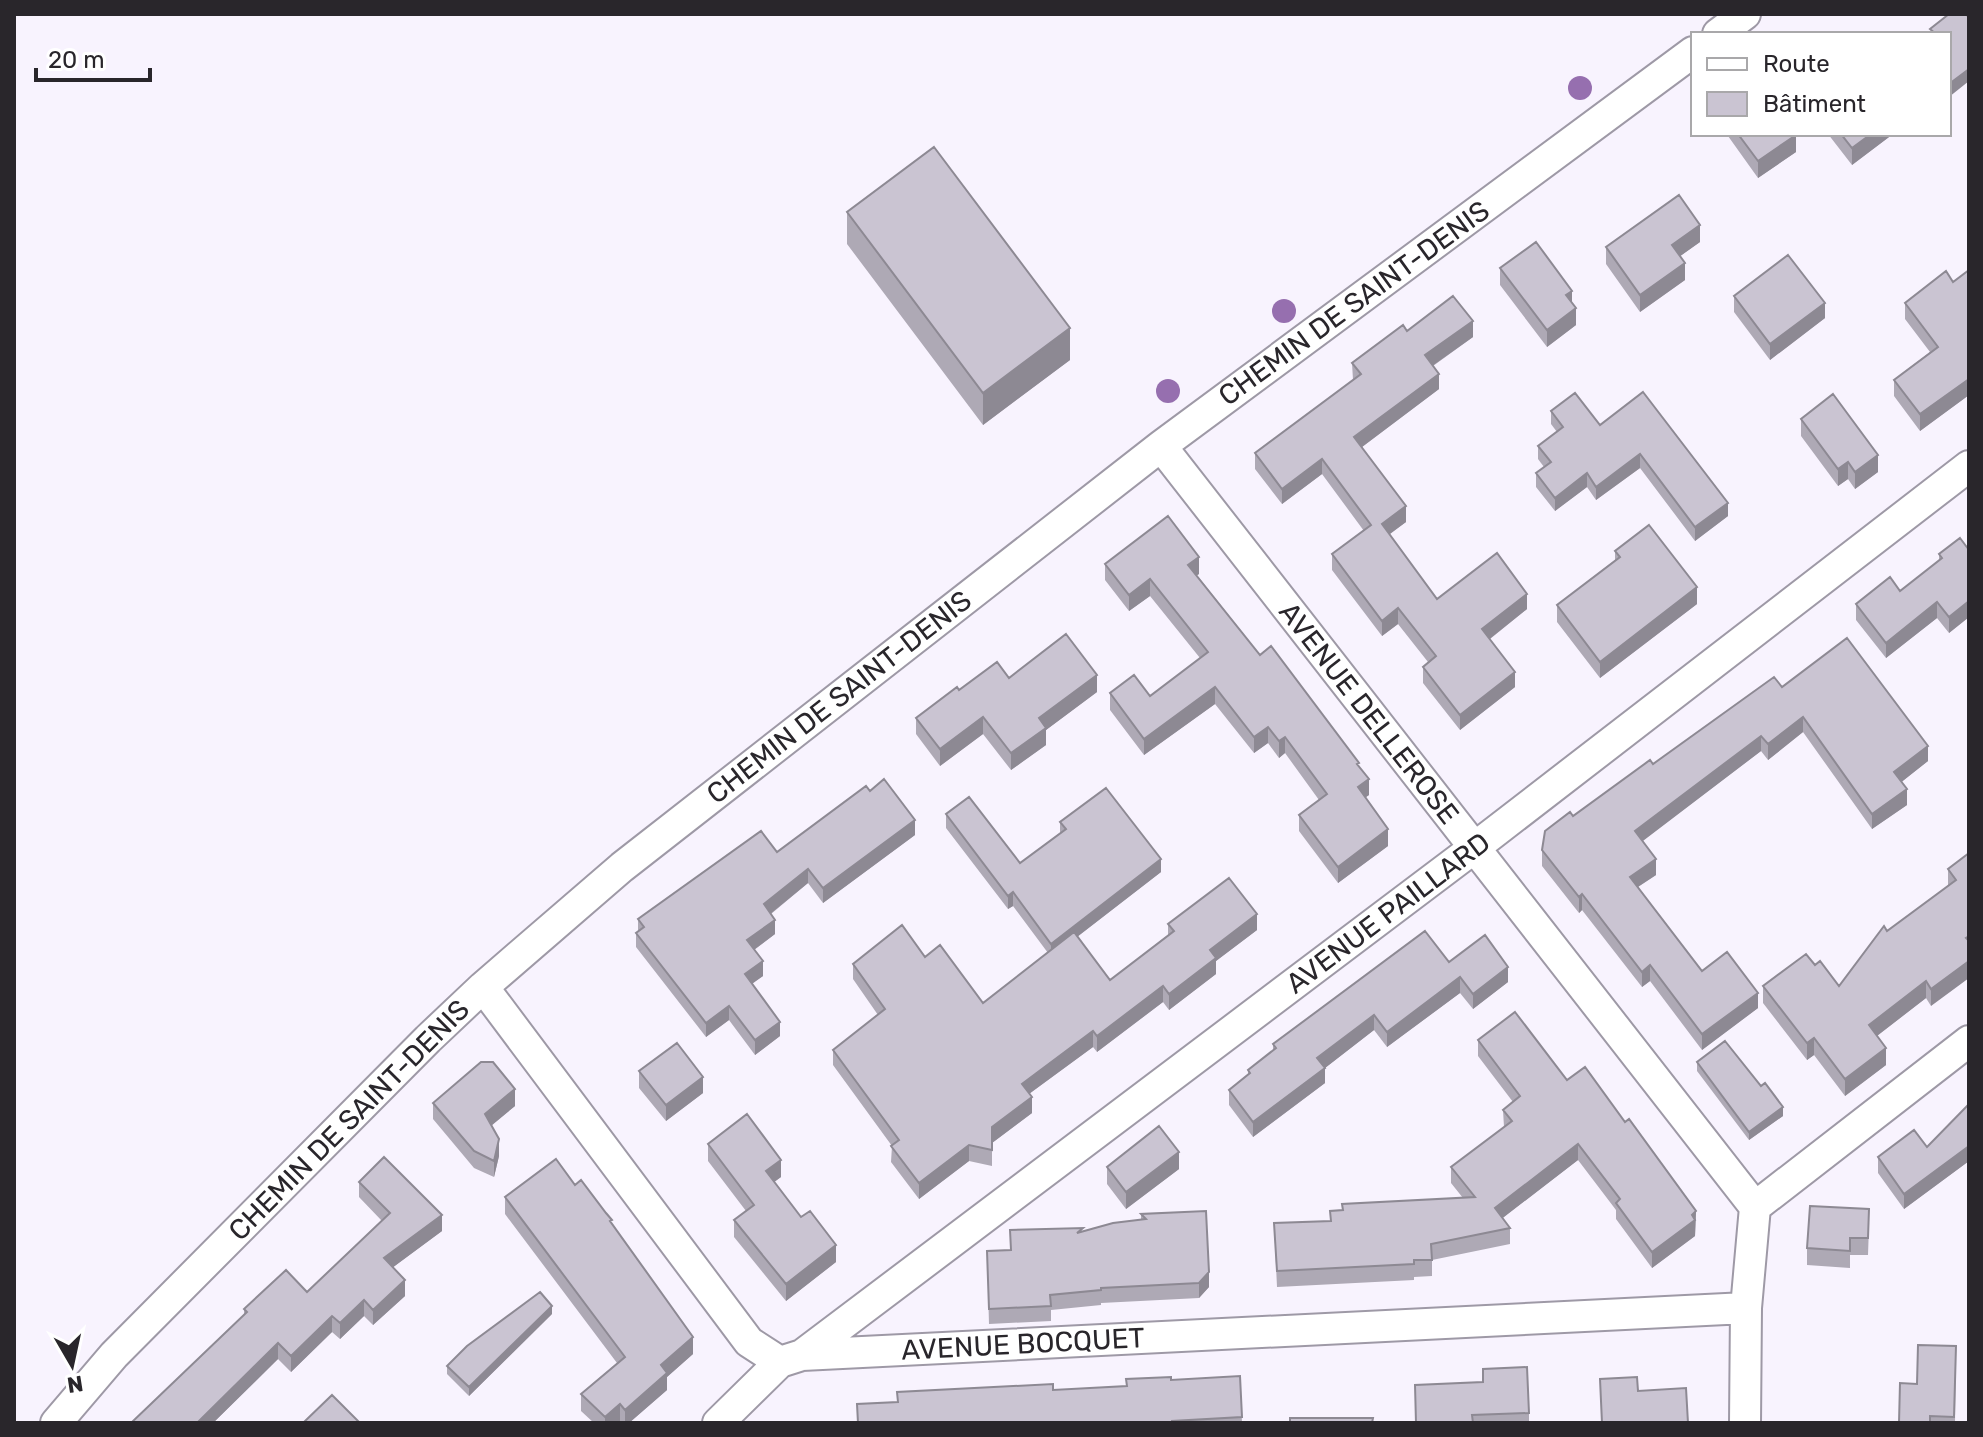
<svg xmlns="http://www.w3.org/2000/svg" width="1983" height="1437" viewBox="0 0 1983 1437" font-family="Rubik,sans-serif">
<rect width="100%" height="100%" fill="#f8f3fe"/>
<g fill="none" stroke-linecap="round" stroke-linejoin="round">
<defs>
<path id="street" d="M 1718,34 L 1745,14
M 1161,446 L 1755,1207
M 483,987 L 749,1342 L 780,1362 L 802,1355 L 1746,1308
M 802,1355 L 1474,848 L 1969,466
M 56,1423 L 114,1355 L 428,1039 L 483,987 L 622,867 L 1161,446 L 1693,52
M 718,1423 L 780,1362
M 1745,1423 L 1746,1308 L 1755,1207 L 1969,1041"/>
</defs>
<use href="#street" stroke="#9e99a6" stroke-width="34"/>
<use href="#street" stroke="#fff" stroke-width="30"/>
</g>
<g fill="#966faf">
<circle cx="1580" cy="88" r="12"/>
<circle cx="1284" cy="311" r="12"/>
<circle cx="1168" cy="391" r="12"/>
</g>
<path fill="#aea9b5" d="M 1728,134 L 1795,134 L 1796,152 L 1758,178 L 1728,136 Z
M 1828,134 L 1893,134 L 1852,165 Z
M 847,212 L 1070,360 L 983,425 L 847,244 Z
M 1700,242 L 1680,256 L 1685,280 L 1640,312 L 1606,264 L 1606,247 Z
M 1500,268 L 1572,303 L 1576,325 L 1547,347 L 1500,285 Z
M 1969,270 L 1969,395 L 1920,431 L 1894,396 L 1894,380 L 1930,352 L 1905,319 L 1905,303 L 1953,282 Z
M 1734,296 L 1825,318 L 1770,360 L 1734,312 Z
M 1407,331 L 1473,337 L 1433,366 L 1439,389 L 1362,447 L 1406,522 L 1389,534 L 1437,599 L 1527,609 L 1490,639 L 1515,687 L 1460,730 L 1423,683 L 1423,667 L 1428,662 L 1398,624 L 1382,636 L 1332,570 L 1332,554 L 1364,531 L 1322,474 L 1282,504 L 1255,469 L 1255,453 L 1353,380 L 1352,363 Z
M 1551,411 L 1600,425 L 1728,516 L 1695,541 L 1640,468 L 1596,500 L 1587,487 L 1555,511 L 1536,487 L 1536,473 L 1544,467 L 1538,459 L 1538,446 L 1557,432 L 1551,424 Z
M 1801,419 L 1878,472 L 1855,489 L 1848,479 L 1838,486 L 1801,436 Z
M 1969,550 L 1969,617 L 1949,633 L 1937,618 L 1886,658 L 1856,620 L 1856,604 L 1900,591 L 1939,561 L 1939,554 Z
M 1615,551 L 1697,604 L 1600,678 L 1557,622 L 1557,605 L 1615,560 Z
M 1105,564 L 1199,574 L 1197,575 L 1260,655 L 1359,766 L 1369,795 L 1365,797 L 1388,846 L 1338,883 L 1299,831 L 1299,815 L 1319,800 L 1285,753 L 1279,758 L 1268,743 L 1254,753 L 1215,704 L 1144,755 L 1110,710 L 1110,693 L 1150,696 L 1200,658 L 1150,596 L 1129,611 L 1105,580 Z
M 1009,678 L 1097,692 L 1046,730 L 1046,745 L 1011,770 L 983,734 L 940,766 L 916,734 L 916,718 L 959,690 Z
M 1782,687 L 1928,761 L 1901,782 L 1907,805 L 1872,829 L 1803,732 L 1768,760 L 1761,751 L 1642,841 L 1656,875 L 1638,887 L 1702,971 L 1758,1008 L 1702,1050 L 1650,981 L 1642,987 L 1582,910 L 1579,913 L 1542,866 L 1542,850 L 1573,816 L 1653,764 Z
M 946,814 L 1020,863 L 1060,833 L 1060,822 L 1161,872 L 1077,937 L 1110,980 L 1168,935 L 1168,924 L 1257,930 L 1216,961 L 1216,974 L 1169,1010 L 1163,1002 L 1097,1052 L 1093,1047 L 1029,1094 L 1032,1113 L 992,1143 L 992,1166 L 969,1161 L 919,1199 L 891,1162 L 892,1146 L 833,1065 L 833,1050 L 878,1015 L 853,979 L 853,964 L 925,957 L 983,1003 L 1048,953 L 1013,906 L 1008,909 L 946,828 Z
M 915,835 L 823,903 L 808,883 L 771,914 L 775,934 L 754,950 L 763,976 L 752,983 L 780,1036 L 755,1055 L 729,1020 L 706,1037 L 636,947 L 636,933 L 638,931 L 638,919 L 777,852 Z
M 1969,853 L 1931,1006 L 1926,998 L 1877,1036 L 1886,1065 L 1845,1096 L 1814,1055 L 1807,1060 L 1763,1003 L 1763,986 L 1815,965 L 1839,986 L 1887,931 L 1948,886 L 1948,869 Z
M 1449,962 L 1508,982 L 1473,1009 L 1460,993 L 1387,1047 L 1374,1030 L 1325,1068 L 1325,1083 L 1253,1137 L 1229,1105 L 1229,1090 L 1248,1075 L 1248,1070 L 1273,1051 L 1273,1044 Z
M 1478,1040 L 1567,1080 L 1625,1122 L 1696,1211 L 1695,1236 L 1652,1268 L 1616,1219 L 1616,1210 L 1578,1160 L 1502,1218 L 1510,1228 L 1510,1244 L 1432,1260 L 1432,1276 L 1414,1277 L 1414,1280 L 1277,1287 L 1274,1223 L 1330,1221 L 1463,1198 L 1451,1183 L 1451,1167 L 1504,1127 L 1503,1110 L 1513,1102 L 1478,1056 Z
M 1697,1062 L 1783,1116 L 1749,1140 L 1697,1071 Z
M 639,1071 L 703,1093 L 666,1121 L 639,1088 Z
M 433,1103 L 515,1106 L 491,1125 L 499,1156 L 494,1177 L 474,1168 L 433,1119 Z
M 1969,1104 L 1969,1161 L 1904,1209 L 1878,1173 L 1878,1157 L 1927,1147 Z
M 708,1144 L 781,1177 L 774,1182 L 836,1262 L 786,1301 L 734,1237 L 734,1220 L 746,1211 L 708,1161 Z
M 1107,1167 L 1179,1169 L 1126,1209 L 1107,1184 Z
M 359,1182 L 442,1231 L 393,1267 L 405,1296 L 373,1325 L 364,1316 L 340,1339 L 332,1332 L 291,1372 L 278,1359 L 213,1423 L 131,1423 L 244,1315 L 244,1309 L 307,1292 L 382,1221 L 359,1197 Z
M 575,1185 L 612,1224 L 693,1354 L 667,1377 L 667,1390 L 629,1423 L 622,1423 L 620,1421 L 618,1423 L 594,1423 L 581,1411 L 581,1394 L 617,1363 L 505,1214 L 505,1197 Z
M 1141,1214 L 1209,1287 L 1199,1298 L 1101,1303 L 1101,1305 L 1051,1310 L 1051,1321 L 989,1324 L 987,1251 L 1010,1250 L 1010,1230 L 1083,1231 L 1141,1220 Z
M 1869,1226 L 1868,1255 L 1850,1255 L 1850,1268 L 1807,1265 L 1807,1248 Z
M 552,1314 L 469,1396 L 447,1374 L 447,1366 Z
M 1956,1346 L 1955,1423 L 1899,1423 L 1917,1384 Z
M 1240,1376 L 1242,1423 L 857,1423 L 857,1404 L 897,1402 L 1053,1390 L 1126,1386 L 1171,1380 Z
M 1415,1385 L 1529,1413 L 1529,1423 L 1415,1423 Z"/>
<path fill="#8d8993" d="M 1969,69 L 1969,81 L 1949,97 L 1949,84 Z
M 1871,134 L 1893,134 L 1852,165 L 1852,148 Z
M 1796,135 L 1796,152 L 1758,178 L 1758,161 Z
M 1700,225 L 1700,242 L 1672,262 L 1672,245 Z
M 1685,263 L 1685,280 L 1640,312 L 1640,295 Z
M 1572,291 L 1572,308 L 1566,295 Z
M 1825,303 L 1825,318 L 1770,360 L 1770,344 Z
M 1576,308 L 1576,325 L 1547,347 L 1547,330 Z
M 1473,321 L 1473,337 L 1425,371 L 1425,355 Z
M 1070,328 L 1070,360 L 983,425 L 983,393 Z
M 1439,374 L 1439,389 L 1354,453 L 1354,437 Z
M 1969,379 L 1969,395 L 1920,431 L 1920,414 Z
M 1640,454 L 1640,468 L 1596,500 L 1596,487 Z
M 1878,455 L 1878,472 L 1855,489 L 1855,472 Z
M 1322,459 L 1322,474 L 1282,504 L 1282,489 Z
M 1848,462 L 1848,479 L 1838,486 L 1838,469 Z
M 1587,473 L 1587,487 L 1555,511 L 1555,498 Z
M 1728,503 L 1728,516 L 1695,541 L 1695,527 Z
M 1406,506 L 1406,522 L 1382,540 L 1382,524 Z
M 1199,557 L 1199,574 L 1188,581 L 1188,565 Z
M 1150,579 L 1150,596 L 1129,611 L 1129,595 Z
M 1697,587 L 1697,604 L 1600,678 L 1600,662 Z
M 1527,594 L 1527,609 L 1482,645 L 1482,629 Z
M 1969,601 L 1969,617 L 1949,633 L 1949,617 Z
M 1937,602 L 1937,618 L 1886,658 L 1886,643 Z
M 1398,608 L 1398,624 L 1382,636 L 1382,621 Z
M 1515,672 L 1515,687 L 1460,730 L 1460,715 Z
M 1097,675 L 1097,692 L 1046,730 L 1046,745 L 1011,770 L 1011,753 L 1039,718 Z
M 1215,687 L 1215,704 L 1144,755 L 1144,739 Z
M 983,717 L 983,734 L 940,766 L 940,749 Z
M 1803,717 L 1803,732 L 1768,760 L 1768,744 Z
M 1268,727 L 1268,743 L 1254,753 L 1254,737 Z
M 1761,736 L 1761,751 L 1635,847 L 1635,831 Z
M 1285,737 L 1285,753 L 1279,758 L 1279,741 Z
M 1928,746 L 1928,761 L 1894,788 L 1894,772 Z
M 1369,779 L 1369,795 L 1358,803 L 1358,787 Z
M 1907,789 L 1907,805 L 1872,829 L 1872,814 Z
M 915,820 L 915,835 L 823,903 L 823,888 Z
M 1388,829 L 1388,846 L 1338,883 L 1338,867 Z
M 1161,859 L 1161,872 L 1051,957 L 1051,944 Z
M 1656,859 L 1656,875 L 1630,892 L 1630,877 Z
M 808,869 L 808,883 L 764,919 L 764,904 Z
M 1013,892 L 1013,906 L 1008,909 L 1008,896 Z
M 1582,894 L 1582,910 L 1579,913 L 1579,897 Z
M 1257,914 L 1257,930 L 1216,961 L 1216,974 L 1169,1010 L 1169,994 L 1210,950 Z
M 775,920 L 775,934 L 747,955 L 747,940 Z
M 763,961 L 763,976 L 745,989 L 745,974 Z
M 1969,961 L 1969,978 L 1931,1006 L 1931,989 Z
M 1650,965 L 1650,981 L 1642,987 L 1642,972 Z
M 1508,967 L 1508,982 L 1473,1009 L 1473,994 Z
M 1460,977 L 1460,993 L 1387,1047 L 1387,1032 Z
M 1926,981 L 1926,998 L 1869,1042 L 1869,1025 Z
M 1163,986 L 1163,1002 L 1097,1052 L 1097,1036 Z
M 1758,993 L 1758,1008 L 1702,1050 L 1702,1034 Z
M 729,1006 L 729,1020 L 706,1037 L 706,1023 Z
M 1374,1015 L 1374,1030 L 1325,1068 L 1325,1083 L 1253,1137 L 1253,1122 L 1317,1058 Z
M 780,1022 L 780,1036 L 755,1055 L 755,1040 Z
M 1093,1031 L 1093,1047 L 1022,1099 L 1022,1084 Z
M 1814,1038 L 1814,1055 L 1807,1060 L 1807,1043 Z
M 1886,1048 L 1886,1065 L 1845,1096 L 1845,1079 Z
M 703,1077 L 703,1093 L 666,1121 L 666,1105 Z
M 515,1089 L 515,1106 L 485,1131 L 485,1114 Z
M 1032,1097 L 1032,1113 L 992,1143 L 992,1127 Z
M 1783,1107 L 1783,1116 L 1749,1140 L 1749,1132 Z
M 499,1139 L 499,1156 L 494,1177 L 494,1161 Z
M 1578,1144 L 1578,1160 L 1495,1224 L 1495,1208 Z
M 969,1145 L 969,1161 L 919,1199 L 919,1183 Z
M 1969,1146 L 1969,1161 L 1904,1209 L 1904,1194 Z
M 1179,1152 L 1179,1169 L 1126,1209 L 1126,1192 Z
M 781,1160 L 781,1177 L 766,1188 L 766,1171 Z
M 1696,1211 L 1695,1236 L 1652,1268 L 1652,1252 Z
M 442,1215 L 442,1231 L 384,1274 L 384,1258 Z
M 836,1245 L 836,1262 L 786,1301 L 786,1284 Z
M 1209,1272 L 1209,1287 L 1199,1298 L 1199,1283 Z
M 405,1280 L 405,1296 L 373,1325 L 373,1310 Z
M 364,1300 L 364,1316 L 340,1339 L 340,1323 Z
M 552,1306 L 552,1314 L 469,1396 L 469,1387 Z
M 332,1316 L 332,1332 L 291,1372 L 291,1356 Z
M 693,1337 L 693,1354 L 667,1377 L 667,1390 L 629,1423 L 625,1423 L 625,1410 L 661,1365 Z
M 278,1343 L 278,1359 L 213,1423 L 197,1423 Z
M 620,1404 L 620,1421 L 618,1423 L 605,1423 L 605,1417 Z"/>
<path fill="#cac4d2" stroke="#8d8993" stroke-width="2" d="M 1949,14 L 1966,14 L 1969,18 L 1969,69 L 1949,84 L 1949,34 L 1936,34 L 1930,29 Z
M 1738,134 L 1795,134 L 1796,135 L 1758,161 Z
M 1841,134 L 1871,134 L 1852,148 Z
M 934,147 L 1070,328 L 983,393 L 847,212 Z
M 1679,195 L 1700,225 L 1672,245 L 1685,263 L 1640,295 L 1606,247 Z
M 1536,242 L 1572,291 L 1566,295 L 1576,308 L 1547,330 L 1500,268 Z
M 1788,255 L 1825,303 L 1770,344 L 1734,296 Z
M 1969,270 L 1969,379 L 1920,414 L 1894,380 L 1938,347 L 1905,303 L 1946,271 L 1953,282 Z
M 1453,296 L 1473,321 L 1425,355 L 1439,374 L 1354,437 L 1406,506 L 1382,524 L 1437,599 L 1497,553 L 1527,594 L 1482,629 L 1515,672 L 1460,715 L 1423,667 L 1436,656 L 1398,608 L 1382,621 L 1332,554 L 1371,525 L 1322,459 L 1282,489 L 1255,453 L 1361,374 L 1352,363 L 1403,325 L 1407,331 Z
M 1643,392 L 1728,503 L 1695,527 L 1640,454 L 1596,487 L 1587,473 L 1555,498 L 1536,473 L 1551,462 L 1538,446 L 1563,427 L 1551,411 L 1575,393 L 1600,425 Z
M 1833,394 L 1878,455 L 1855,472 L 1848,462 L 1838,469 L 1801,419 Z
M 1168,516 L 1199,557 L 1188,565 L 1260,655 L 1271,646 L 1359,763 L 1357,764 L 1369,779 L 1358,787 L 1388,829 L 1338,867 L 1299,815 L 1327,794 L 1285,737 L 1279,741 L 1268,727 L 1254,737 L 1215,687 L 1144,739 L 1110,693 L 1134,675 L 1150,696 L 1208,652 L 1150,579 L 1129,595 L 1105,564 Z
M 1649,525 L 1697,587 L 1600,662 L 1557,605 L 1620,557 L 1615,551 Z
M 1960,538 L 1969,550 L 1969,601 L 1949,617 L 1937,602 L 1886,643 L 1856,604 L 1890,577 L 1900,591 L 1942,558 L 1939,554 Z
M 1066,634 L 1097,675 L 1039,718 L 1046,728 L 1011,753 L 983,717 L 940,749 L 916,718 L 957,687 L 959,690 L 997,662 L 1009,678 Z
M 1847,638 L 1928,746 L 1894,772 L 1907,789 L 1872,814 L 1803,717 L 1768,744 L 1761,736 L 1635,831 L 1656,859 L 1630,877 L 1702,971 L 1727,952 L 1758,993 L 1702,1034 L 1650,965 L 1642,972 L 1582,894 L 1579,897 L 1542,850 L 1545,831 L 1570,812 L 1573,816 L 1650,760 L 1653,764 L 1774,677 L 1782,687 Z
M 884,779 L 915,820 L 823,888 L 808,869 L 764,904 L 775,920 L 747,940 L 763,961 L 745,974 L 780,1022 L 755,1040 L 729,1006 L 706,1023 L 636,933 L 644,927 L 638,919 L 761,831 L 777,852 L 866,786 L 870,791 Z
M 1106,788 L 1161,859 L 1051,944 L 1013,892 L 1008,896 L 946,814 L 969,797 L 1020,863 L 1066,829 L 1060,822 Z
M 1969,853 L 1969,936 L 1966,938 L 1969,941 L 1969,961 L 1931,989 L 1926,981 L 1869,1025 L 1886,1048 L 1845,1079 L 1814,1038 L 1807,1043 L 1763,986 L 1806,954 L 1815,965 L 1820,961 L 1839,986 L 1884,926 L 1887,931 L 1956,880 L 1948,869 Z
M 1229,878 L 1257,914 L 1210,950 L 1216,958 L 1169,994 L 1163,986 L 1097,1036 L 1093,1031 L 1022,1084 L 1032,1097 L 992,1127 L 992,1150 L 969,1145 L 919,1183 L 891,1146 L 899,1140 L 833,1050 L 885,1009 L 853,964 L 902,925 L 925,957 L 940,945 L 983,1003 L 1074,932 L 1110,980 L 1174,931 L 1168,924 Z
M 1425,931 L 1449,962 L 1485,935 L 1508,967 L 1473,994 L 1460,977 L 1387,1032 L 1374,1015 L 1317,1058 L 1325,1068 L 1253,1122 L 1229,1090 L 1250,1073 L 1248,1070 L 1276,1048 L 1273,1044 Z
M 1515,1012 L 1567,1080 L 1585,1067 L 1625,1122 L 1629,1119 L 1696,1211 L 1692,1215 L 1695,1220 L 1652,1252 L 1616,1203 L 1620,1199 L 1578,1144 L 1495,1208 L 1510,1228 L 1431,1244 L 1432,1260 L 1414,1260 L 1414,1264 L 1277,1271 L 1274,1223 L 1331,1221 L 1330,1211 L 1343,1210 L 1342,1204 L 1475,1197 L 1451,1167 L 1512,1121 L 1503,1110 L 1520,1096 L 1478,1040 Z
M 1725,1041 L 1761,1086 L 1765,1083 L 1783,1107 L 1749,1132 L 1697,1062 Z
M 677,1043 L 703,1077 L 666,1105 L 639,1071 Z
M 481,1062 L 493,1062 L 515,1089 L 485,1114 L 499,1139 L 494,1161 L 474,1151 L 433,1103 Z
M 1969,1104 L 1969,1146 L 1904,1194 L 1878,1157 L 1914,1130 L 1927,1147 Z
M 747,1114 L 781,1160 L 766,1171 L 801,1217 L 810,1211 L 836,1245 L 786,1284 L 734,1220 L 754,1205 L 708,1144 Z
M 1159,1126 L 1179,1152 L 1126,1192 L 1107,1167 Z
M 384,1157 L 442,1215 L 384,1258 L 405,1280 L 373,1310 L 364,1300 L 340,1323 L 332,1316 L 291,1356 L 278,1343 L 197,1423 L 131,1423 L 247,1312 L 244,1309 L 286,1270 L 307,1292 L 390,1213 L 359,1182 Z
M 556,1159 L 575,1185 L 581,1180 L 606,1213 L 612,1220 L 610,1221 L 693,1337 L 661,1365 L 667,1373 L 625,1410 L 620,1404 L 605,1417 L 581,1394 L 625,1357 L 505,1197 Z
M 1810,1206 L 1869,1209 L 1868,1238 L 1850,1238 L 1850,1251 L 1807,1248 Z
M 1206,1211 L 1209,1272 L 1199,1283 L 1101,1288 L 1101,1290 L 1050,1295 L 1051,1306 L 989,1309 L 987,1251 L 1011,1250 L 1010,1230 L 1083,1228 L 1077,1233 L 1113,1223 L 1146,1219 L 1141,1214 Z
M 540,1292 L 552,1306 L 469,1387 L 447,1366 L 467,1346 Z
M 1918,1345 L 1956,1346 L 1954,1417 L 1930,1416 L 1930,1423 L 1899,1423 L 1900,1383 L 1917,1384 Z
M 1527,1367 L 1529,1413 L 1472,1415 L 1473,1423 L 1416,1423 L 1415,1385 L 1483,1382 L 1483,1369 Z
M 1240,1376 L 1242,1417 L 1172,1421 L 1172,1423 L 858,1423 L 857,1404 L 898,1402 L 897,1392 L 1053,1384 L 1053,1390 L 1127,1386 L 1126,1379 L 1171,1377 L 1171,1380 Z
M 1637,1377 L 1638,1391 L 1686,1388 L 1688,1423 L 1602,1423 L 1600,1379 Z
M 332,1395 L 360,1423 L 303,1423 Z
M 1290,1418 L 1373,1418 L 1372,1423 L 1290,1423 Z"/>
<g text-anchor="middle" dominant-baseline="central" stroke-width="6" stroke-linejoin="round" paint-order="stroke">
<g font-size="28" fill="#29262b" stroke="#fff">
<text transform="translate(1354 303) rotate(-36)">CHEMIN DE SAINT-DENIS</text>
<text transform="translate(839 697) rotate(-38)">CHEMIN DE SAINT-DENIS</text>
<text transform="translate(1369 713) rotate(52)">AVENUE DELLEROSE</text>
<text transform="translate(1388 913) rotate(-37)">AVENUE PAILLARD</text>
<text transform="translate(349 1120) rotate(-45)">CHEMIN DE SAINT-DENIS</text>
<text transform="translate(1023 1344) rotate(-3)">AVENUE BOCQUET</text>
</g>
</g>
<rect width="1983" height="1437" fill="none" stroke="#29262b" stroke-width="32"/>
<rect x="1691" y="32" width="260" height="104" fill="#ffffff" stroke="#a9a8aa" stroke-width="2"/>
<rect x="1707" y="58" width="40" height="12" fill="#ffffff" stroke="#a9a8aa" stroke-width="2"/>
<text x="1763" y="72" font-size="24" fill="#29262b">Route</text>
<rect x="1707" y="92" width="40" height="24" fill="#cac4d2" stroke="#a9a8aa" stroke-width="2"/>
<text x="1763" y="112" font-size="24" fill="#29262b">Bâtiment</text>
<g transform="translate(72 1365) rotate(171)" stroke="#ffffff" stroke-width="6" paint-order="stroke">
<path d="M0-6L14 30L0 20L-14 30Z" fill="#29262b"/>
<text y="-12" font-size="22" font-weight="bold" text-anchor="middle" fill="#29262b">N</text>
</g>
<path d="M36 68v12h114v-12" fill="none" stroke="#29262b" stroke-width="4"/>
<text x="48" y="68" font-size="24" fill="#29262b" stroke="#ffffff" stroke-width="6" paint-order="stroke">20 m</text>
</svg>
